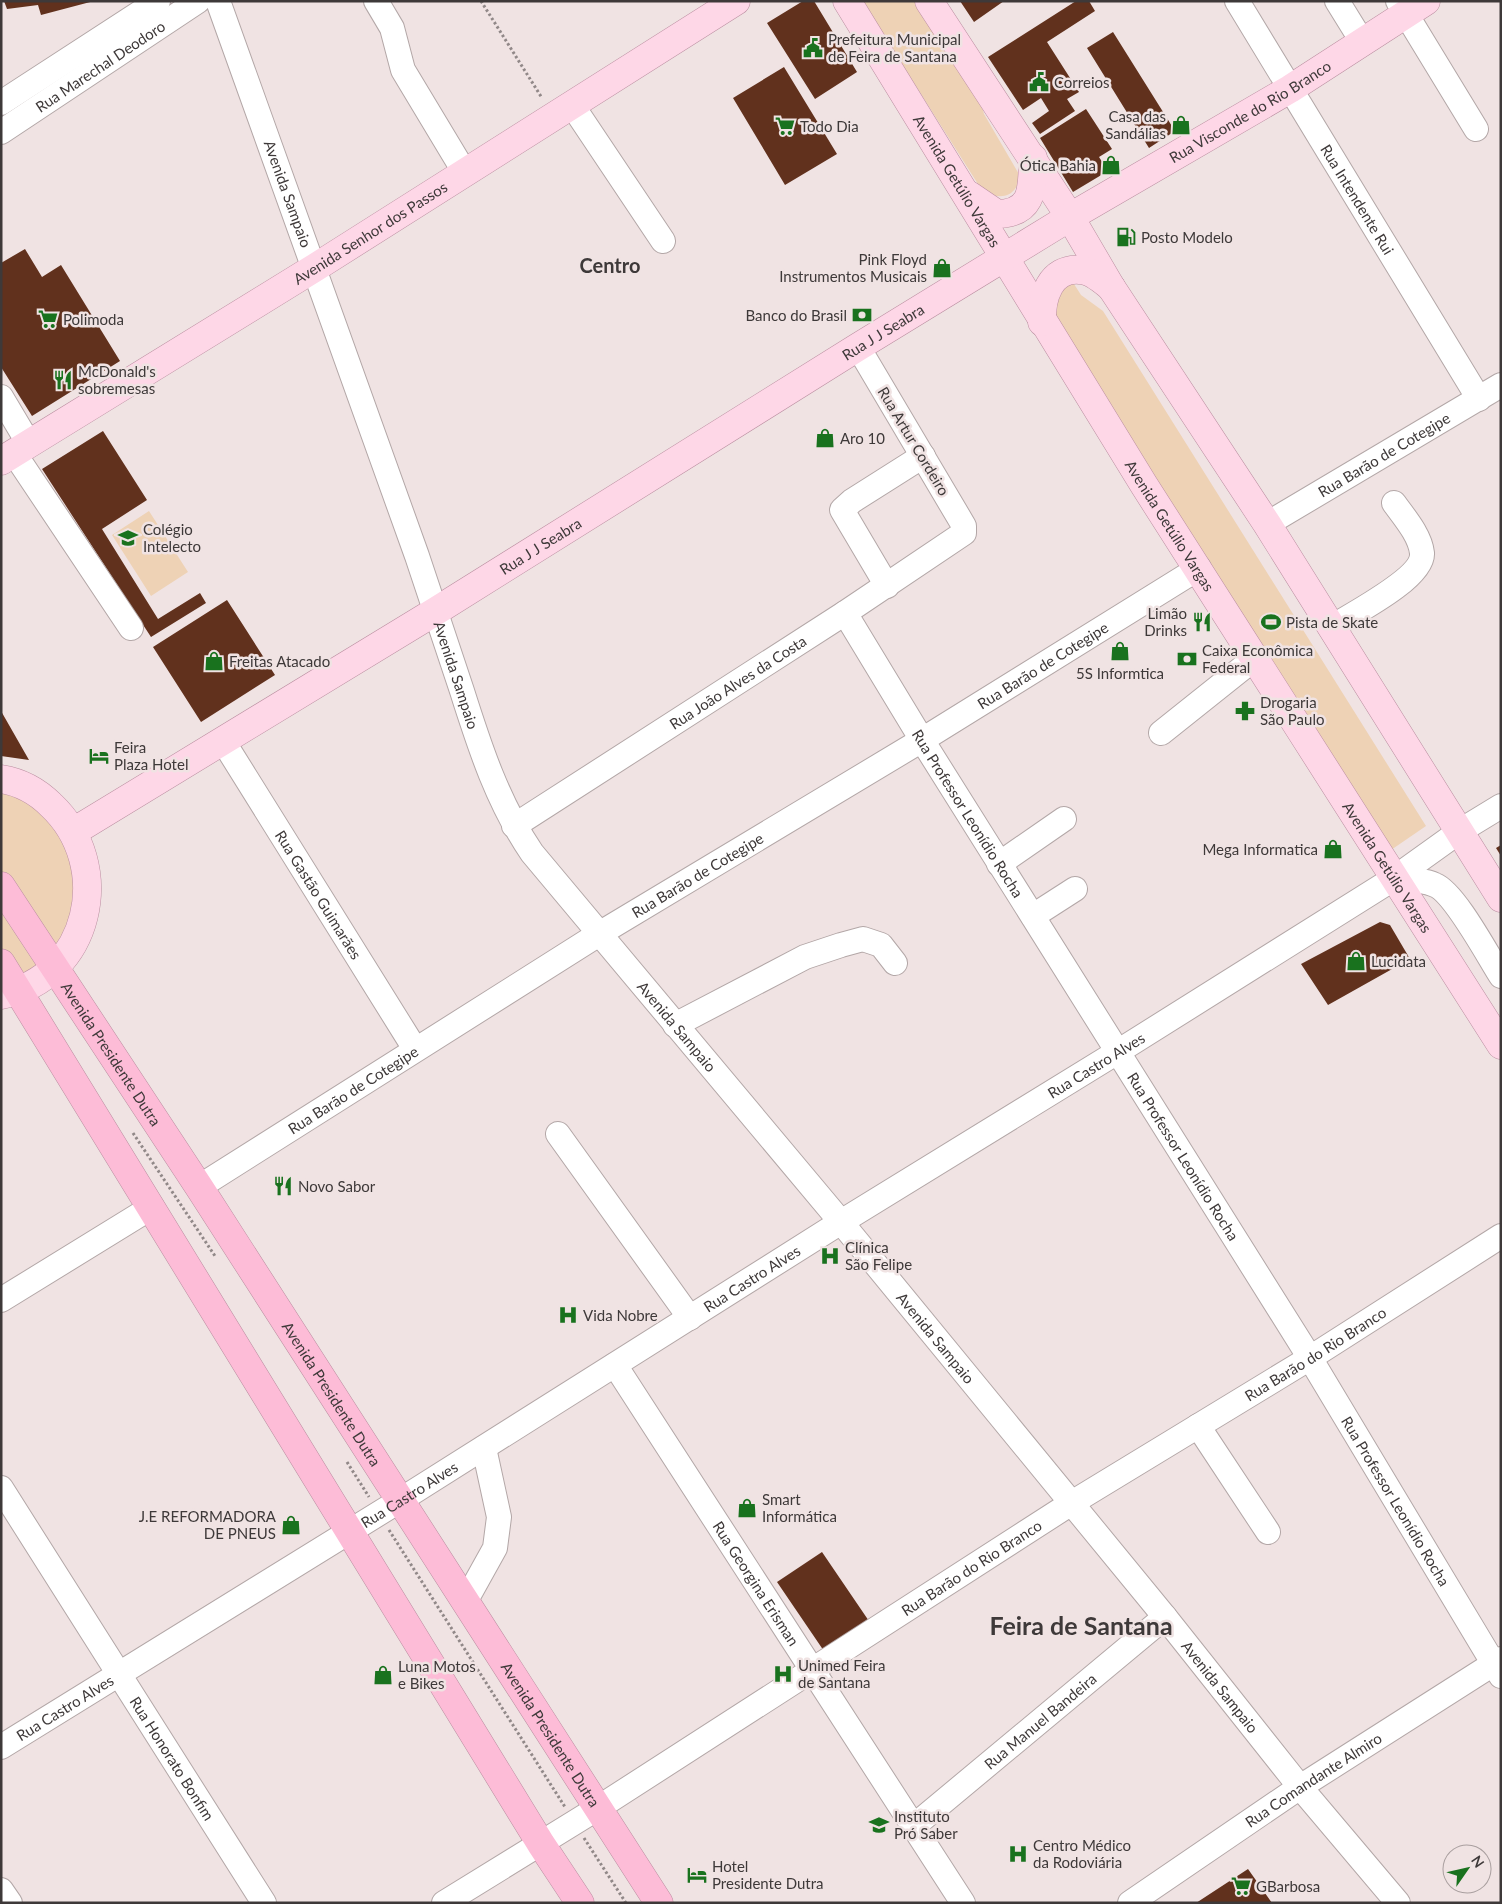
<svg xmlns="http://www.w3.org/2000/svg" width="1502" height="1904" viewBox="0 0 1502 1904" font-family="Lato,sans-serif">
<rect width="100%" height="100%" fill="#f0e3e3"/>
<path fill="#eed2b5" d="M 862,1 L 916,1 L 980,99 L 984,114 L 1020,176 C 1016,198 1001,200 983,192 Z
M 1061,284 L 1074,284 L 1081,295 L 1103,311 L 1426,826 L 1391,850 L 1050,314 Z
M 149,511 L 188,572 L 151,596 L 112,535 Z
M 1,779 L 73,832 L 78,935 L 1,995 Z"/>
<path fill="#61311d" d="M 4,1 L 94,1 L 41,15 L 38,5 L 7,9 Z
M 803,1 L 814,1 L 857,72 L 815,99 L 767,23 Z
M 960,1 L 1004,1 L 974,22 Z
M 1076,1 L 1089,1 L 1095,11 L 1047,42 L 1079,92 L 1067,99 L 1075,111 L 1040,134 L 1032,123 L 1049,111 L 1041,98 L 1023,110 L 988,57 Z
M 1113,32 L 1175,131 L 1149,148 L 1087,48 Z
M 784,67 L 837,154 L 785,185 L 733,98 Z
M 1086,109 L 1112,149 L 1099,157 L 1108,171 L 1073,192 L 1040,138 Z
M 25,249 L 42,277 L 61,265 L 120,361 L 32,416 L 1,367 L 1,263 Z
M 103,431 L 147,500 L 102,529 L 158,619 L 200,593 L 206,603 L 151,637 L 42,469 Z
M 227,600 L 275,675 L 201,722 L 153,647 Z
M 1,711 L 29,760 L 1,756 Z
M 1501,845 L 1501,856 L 1496,848 Z
M 1380,922 L 1390,925 L 1410,959 L 1328,1005 L 1301,964 Z
M 822,1552 L 873,1627 L 828,1657 L 777,1582 Z
M 1248,1869 L 1272,1903 L 1196,1903 Z"/>
<g fill="none" stroke-linecap="round" stroke-linejoin="round">
<defs>
<g id="minor">
<path id="s1" d="M 218,1 C 286,186 352,371 417,556 C 432,601 447,646 462,691 C 480,748 498,803 532,853 L 841,1222 L 1165,1617 L 1300,1787 L 1398,1903"/>
<path d="M 376,1 L 392,28 L 403,70 L 465,173"/>
<path id="s2" d="M 1237,1 L 1479,399"/>
<path d="M 1337,1 L 1363,43"/>
<path d="M 1398,1 L 1476,129"/>
<path d="M 1,103 L 158,1"/>
<path d="M 572,105 L 663,241"/>
<path id="s3" d="M 1,132 L 198,1"/>
<path d="M 1,397 L 29,444"/>
<path d="M 14,453 L 131,628"/>
<path id="s4" d="M 1267,524 L 1501,385"/>
<path d="M 887,586 L 842,510 L 852,501 L 923,456"/>
<path id="s5" d="M 845,613 L 922,740 L 1310,1358 L 1501,1676"/>
<path d="M 1332,627 C 1352,614 1424,578 1422,553 C 1420,535 1404,517 1394,503"/>
<path d="M 1161,733 L 1255,658"/>
<path id="s6" d="M 223,741 L 415,1049"/>
<path id="s7" d="M 514,826 L 845,613 L 964,533 L 964,526 L 858,347"/>
<path d="M 999,864 L 1064,819"/>
<path d="M 1393,879 C 1407,880 1422,879 1435,885 C 1455,893 1488,956 1501,976"/>
<path d="M 1033,916 L 1075,889"/>
<path d="M 675,1025 L 805,957 L 841,945 L 863,939 L 881,945 L 895,963"/>
<path d="M 558,1134 L 690,1318"/>
<path id="s8" d="M 199,1187 L 599,934 L 922,740 L 1199,568"/>
<path d="M 1,1300 L 152,1207"/>
<path id="s9" d="M 615,1365 L 963,1903"/>
<path d="M 1198,1426 L 1268,1532"/>
<path id="s10" d="M 1,1488 L 264,1903"/>
<path d="M 465,1602 L 495,1548 L 499,1517 L 484,1448"/>
<path id="s11" d="M 1,1747 L 399,1501 L 841,1222 L 1119,1051 L 1393,879 L 1460,831 L 1501,806"/>
<path id="s12" d="M 914,1826 L 1165,1617"/>
<path d="M 1,1890 L 10,1903"/>
<path id="s13" d="M 444,1903 L 598,1808 L 1070,1504 L 1310,1358 L 1501,1236"/>
<path id="s14" d="M 1130,1903 L 1300,1787 L 1501,1659"/>
</g>
<g id="major">
<path id="s15" d="M 847,1 L 1144,485 L 1501,1045"/>
<path d="M 929,1 L 1070,217 L 1111,287 L 1267,524 L 1501,898"/>
<path d="M 969,195 L 997,214 C 1035,213 1032,187 1033,158"/>
<path d="M 1042,322 C 1041,298 1050,267 1080,270 C 1091,270 1102,280 1111,287"/>
<path id="s16" d="M 1,461 L 316,267 L 736,1"/>
<path d="M 1,779 C 20,782 38,792 51,805 C 115,865 91,978 1,995"/>
<path id="s17" d="M 73,832 L 436,611 L 858,347 L 1070,217 L 1290,89 L 1426,1"/>
</g>
<g id="highway">
<path id="s18" d="M 1,886 L 199,1187 L 659,1903"/>
<path d="M 1,963 L 541,1844 L 580,1903"/>
</g>
</defs>
<use href="#minor" stroke="#b3a7a7" stroke-width="26"/>
<use href="#major" stroke="#ba8ea0" stroke-width="29"/>
<use href="#highway" stroke="#ba8ea0" stroke-width="29"/>
<path stroke="#918888" stroke-width="3" stroke-dasharray="2.5 2.5" stroke-linecap="butt" d="M 481,1 L 542,98
M 133,1133 L 215,1256
M 347,1462 L 369,1497
M 389,1530 L 565,1807
M 584,1838 L 626,1903"/>
<use href="#minor" stroke="#fff" stroke-width="24"/>
<use href="#major" stroke="#fed7e7" stroke-width="28"/>
<use href="#highway" stroke="#fdbcd7" stroke-width="28"/>
</g>
<defs>
<symbol id="civic-bare" viewBox="-9 -9 18 18"><path d="M-.6-6.5H3V-4.5H.6V-3L4-1V1h2V6H-6V1h2V-1L-.6-3ZM-1.2 2.5V6h2.4V2.5Z" fill="#19721e" stroke="#f0e3e3" stroke-width="2.5" paint-order="stroke"/></symbol>
<symbol id="shop-bare" viewBox="-9 -9 18 18"><path d="M-5-2.5h2.3a2.7 3.5 0 0 1 5.4 0H5L5.5 6h-11ZM-1.5-2.5h3a1.5 2.3 0 0 0-3 0Z" fill="#19721e" stroke="#f0e3e3" stroke-width="2.5" paint-order="stroke"/></symbol>
<symbol id="supermarket-bare" viewBox="-9 -9 18 18"><path d="M-6-5.5h2.5l.6 2H6L4.5 2H-2.5L-4.4-4H-6ZM-1.5 3.2a1.3 1.3 0 1 0 .1 0ZM3 3.2a1.3 1.3 0 1 0 .1 0Z" fill="#19721e" stroke="#f0e3e3" stroke-width="2.5" paint-order="stroke"/></symbol>
<symbol id="fuel-bare" viewBox="-9 -9 18 18"><path d="M-5.5-6h7V0h2V4h1.3V-2.5L3-4.5l.8-.8L6-3V5H2.5V1h-1V6h-7ZM-4.2-4.7v3.2H.2V-4.7Z" fill="#19721e" stroke="#f0e3e3" stroke-width="2.5" paint-order="stroke"/></symbol>
<symbol id="bank-bare" viewBox="-9 -9 18 18"><path d="M-6-4H6V4H-6ZM0-2.3a2.3 2.3 0 1 0 0 4.6a2.3 2.3 0 1 0 0-4.6Z" fill="#19721e" stroke="#f0e3e3" stroke-width="2.5" paint-order="stroke"/></symbol>
<symbol id="restaurant-bare" viewBox="-9 -9 18 18"><path d="M-5-6h1v4h1v-4h1v4h1v-4h1v5L-1.5 .5V6h-2V.5L-5-1ZM5-6V6H3V1.5H1.5Q1.5-4 5-6Z" fill="#19721e" stroke="#f0e3e3" stroke-width="2.5" paint-order="stroke"/></symbol>
<symbol id="school-bare" viewBox="-9 -9 18 18"><path d="M0-5L7-2L0 1L-7-2ZM-4 1L0 2.5L4 1V4Q0 6-4 4Z" fill="#19721e" stroke="#f0e3e3" stroke-width="2.5" paint-order="stroke"/></symbol>
<symbol id="stadium-bare" viewBox="-9 -9 18 18"><path d="M0-5a6.5 5 0 1 0 0 10a6.5 5 0 1 0 0-10ZM-3.5-1.8h7v3.6h-7Z" fill="#19721e" stroke="#f0e3e3" stroke-width="2.5" paint-order="stroke"/></symbol>
<symbol id="pharmacy-bare" viewBox="-9 -9 18 18"><path d="M-2-6h4v4h4v4h-4v4h-4v-4h-4v-4h4Z" fill="#19721e" stroke="#f0e3e3" stroke-width="2.5" paint-order="stroke"/></symbol>
<symbol id="hotel-bare" viewBox="-9 -9 18 18"><path d="M-6-4.5h1.5V1H6V5H4.5V3h-9V5H-6ZM-4 0a1.8 1.8 0 1 1 3.6 0ZM.5 0V-2.5h3Q6-2.5 6 0Z" fill="#19721e" stroke="#f0e3e3" stroke-width="2.5" paint-order="stroke"/></symbol>
<symbol id="hospital-bare" viewBox="-9 -9 18 18"><path d="M-5-5h3v3.5h4V-5h3V5h-3V1.5h-4V5h-3Z" fill="#19721e" stroke="#f0e3e3" stroke-width="2.5" paint-order="stroke"/></symbol>
<symbol id="university-bare" viewBox="-9 -9 18 18"><path d="M0-5L7-2L0 1L-7-2ZM-4 1L0 2.5L4 1V4Q0 6-4 4Z" fill="#19721e" stroke="#f0e3e3" stroke-width="2.5" paint-order="stroke"/></symbol>
</defs>
<g fill-rule="evenodd">
<use href="#civic-bare" x="799" y="34" width="28" height="28"/>
<use href="#civic-bare" x="1025" y="68" width="28" height="28"/>
<use href="#shop-bare" x="1167" y="111" width="28" height="28"/>
<use href="#supermarket-bare" x="771" y="112" width="28" height="28"/>
<use href="#shop-bare" x="1097" y="151" width="28" height="28"/>
<use href="#fuel-bare" x="1112" y="223" width="28" height="28"/>
<use href="#shop-bare" x="928" y="254" width="28" height="28"/>
<use href="#bank-bare" x="848" y="301" width="28" height="28"/>
<use href="#supermarket-bare" x="34" y="305" width="28" height="28"/>
<use href="#restaurant-bare" x="49" y="366" width="28" height="28"/>
<use href="#shop-bare" x="811" y="424" width="28" height="28"/>
<use href="#school-bare" x="114" y="524" width="28" height="28"/>
<use href="#restaurant-bare" x="1188" y="608" width="28" height="28"/>
<use href="#stadium-bare" x="1257" y="608" width="28" height="28"/>
<use href="#shop-bare" x="1106" y="637" width="28" height="28"/>
<use href="#bank-bare" x="1173" y="645" width="28" height="28"/>
<use href="#shop-bare" x="200" y="647" width="28" height="28"/>
<use href="#pharmacy-bare" x="1231" y="697" width="28" height="28"/>
<use href="#hotel-bare" x="85" y="742" width="28" height="28"/>
<use href="#shop-bare" x="1319" y="835" width="28" height="28"/>
<use href="#shop-bare" x="1342" y="947" width="28" height="28"/>
<use href="#restaurant-bare" x="269" y="1172" width="28" height="28"/>
<use href="#hospital-bare" x="816" y="1242" width="28" height="28"/>
<use href="#hospital-bare" x="554" y="1301" width="28" height="28"/>
<use href="#shop-bare" x="733" y="1494" width="28" height="28"/>
<use href="#shop-bare" x="277" y="1511" width="28" height="28"/>
<use href="#hospital-bare" x="769" y="1660" width="28" height="28"/>
<use href="#shop-bare" x="369" y="1661" width="28" height="28"/>
<use href="#university-bare" x="865" y="1811" width="28" height="28"/>
<use href="#hospital-bare" x="1004" y="1840" width="28" height="28"/>
<use href="#hotel-bare" x="683" y="1861" width="28" height="28"/>
<use href="#supermarket-bare" x="1227" y="1872" width="28" height="28"/>
</g>
<g text-anchor="middle" dominant-baseline="central" stroke-width="5" stroke-linejoin="round" paint-order="stroke">
<g font-size="15" fill="#3e3939" stroke="#f0e3e3" text-anchor="start">
<text x="828" y="39">Prefeitura Municipal<tspan x="828" dy="17">de Feira de Santana</tspan></text>
<text x="1054" y="82">Correios</text>
<text x="1166" y="116" text-anchor="end">Casa das<tspan x="1166" dy="17">Sandálias</tspan></text>
<text x="800" y="126">Todo Dia</text>
<text x="1096" y="165" text-anchor="end">Ótica Bahia</text>
<text x="1141" y="237">Posto Modelo</text>
<text x="927" y="259" text-anchor="end">Pink Floyd<tspan x="927" dy="17">Instrumentos Musicais</tspan></text>
<text x="847" y="315" text-anchor="end">Banco do Brasil</text>
<text x="63" y="319">Polimoda</text>
<text x="78" y="371">McDonald's<tspan x="78" dy="17">sobremesas</tspan></text>
<text x="840" y="438">Aro 10</text>
<text x="143" y="529">Colégio<tspan x="143" dy="17">Intelecto</tspan></text>
<text x="1187" y="613" text-anchor="end">Limão<tspan x="1187" dy="17">Drinks</tspan></text>
<text x="1286" y="622">Pista de Skate</text>
<text x="1202" y="650">Caixa Econômica<tspan x="1202" dy="17">Federal</tspan></text>
<text x="229" y="661">Freitas Atacado</text>
<text x="1120" y="673" text-anchor="middle">5S Informtica</text>
<text x="1260" y="702">Drogaria<tspan x="1260" dy="17">São Paulo</tspan></text>
<text x="114" y="747">Feira<tspan x="114" dy="17">Plaza Hotel</tspan></text>
<text x="1318" y="849" text-anchor="end">Mega Informatica</text>
<text x="1371" y="961">Lucidata</text>
<text x="298" y="1186">Novo Sabor</text>
<text x="845" y="1247">Clínica<tspan x="845" dy="17">São Felipe</tspan></text>
<text x="583" y="1315">Vida Nobre</text>
<text x="762" y="1499">Smart<tspan x="762" dy="17">Informática</tspan></text>
<text x="276" y="1516" text-anchor="end">J.E REFORMADORA<tspan x="276" dy="17">DE PNEUS</tspan></text>
<text x="798" y="1665">Unimed Feira<tspan x="798" dy="17">de Santana</tspan></text>
<text x="398" y="1666">Luna Motos<tspan x="398" dy="17">e Bikes</tspan></text>
<text x="894" y="1816">Instituto<tspan x="894" dy="17">Pró Saber</tspan></text>
<text x="1033" y="1845">Centro Médico<tspan x="1033" dy="17">da Rodoviária</tspan></text>
<text x="712" y="1866">Hotel<tspan x="712" dy="17">Presidente Dutra</tspan></text>
<text x="1256" y="1886">GBarbosa</text>
</g>
<g font-size="15" fill="#3e3939" stroke="#f0e3e3">
<text stroke="none"><textPath href="#s3" startOffset="119">Rua Marechal Deodoro</textPath></text>
<text stroke="none"><textPath href="#s17" startOffset="1380">Rua Visconde do Rio Branco</textPath></text>
<text stroke="none"><textPath href="#s15" startOffset="211">Avenida Getúlio Vargas</textPath></text>
<text stroke="none"><textPath href="#s1" startOffset="205">Avenida Sampaio</textPath></text>
<text stroke="none"><textPath href="#s2" startOffset="232">Rua Intendente Rui</textPath></text>
<text stroke="none"><textPath href="#s16" startOffset="434">Avenida Senhor dos Passos</textPath></text>
<text stroke="none"><textPath href="#s17" startOffset="952">Rua J J Seabra</textPath></text>
<text transform="translate(914 441) rotate(59)">Rua Artur Cordeiro</text>
<text stroke="none"><textPath href="#s4" startOffset="136">Rua Barão de Cotegipe</textPath></text>
<text stroke="none"><textPath href="#s15" startOffset="616">Avenida Getúlio Vargas</textPath></text>
<text stroke="none"><textPath href="#s17" startOffset="548">Rua J J Seabra</textPath></text>
<text stroke="none"><textPath href="#s8" startOffset="992">Rua Barão de Cotegipe</textPath></text>
<text stroke="none"><textPath href="#s1" startOffset="715">Avenida Sampaio</textPath></text>
<text stroke="none"><textPath href="#s7" startOffset="266">Rua João Alves da Costa</textPath></text>
<text stroke="none"><textPath href="#s5" startOffset="235">Rua Professor Leonídio Rocha</textPath></text>
<text stroke="none"><textPath href="#s15" startOffset="1021">Avenida Getúlio Vargas</textPath></text>
<text stroke="none"><textPath href="#s8" startOffset="588">Rua Barão de Cotegipe</textPath></text>
<text stroke="none"><textPath href="#s6" startOffset="181">Rua Gastão Guimarães</textPath></text>
<text stroke="none"><textPath href="#s1" startOffset="1135">Avenida Sampaio</textPath></text>
<text stroke="none"><textPath href="#s18" startOffset="201">Avenida Presidente Dutra</textPath></text>
<text stroke="none"><textPath href="#s11" startOffset="1290">Rua Castro Alves</textPath></text>
<text stroke="none"><textPath href="#s8" startOffset="182">Rua Barão de Cotegipe</textPath></text>
<text stroke="none"><textPath href="#s5" startOffset="640">Rua Professor Leonídio Rocha</textPath></text>
<text stroke="none"><textPath href="#s11" startOffset="885">Rua Castro Alves</textPath></text>
<text stroke="none"><textPath href="#s1" startOffset="1540">Avenida Sampaio</textPath></text>
<text stroke="none"><textPath href="#s13" startOffset="1030">Rua Barão do Rio Branco</textPath></text>
<text stroke="none"><textPath href="#s18" startOffset="606">Avenida Presidente Dutra</textPath></text>
<text stroke="none"><textPath href="#s11" startOffset="480">Rua Castro Alves</textPath></text>
<text stroke="none"><textPath href="#s5" startOffset="1045">Rua Professor Leonídio Rocha</textPath></text>
<text stroke="none"><textPath href="#s13" startOffset="625">Rua Barão do Rio Branco</textPath></text>
<text stroke="none"><textPath href="#s9" startOffset="260">Rua Georgina Erisman</textPath></text>
<text stroke="none"><textPath href="#s1" startOffset="1990">Avenida Sampaio</textPath></text>
<text stroke="none"><textPath href="#s11" startOffset="75">Rua Castro Alves</textPath></text>
<text stroke="none"><textPath href="#s12" startOffset="164">Rua Manuel Bandeira</textPath></text>
<text stroke="none"><textPath href="#s18" startOffset="1011">Avenida Presidente Dutra</textPath></text>
<text stroke="none"><textPath href="#s10" startOffset="320">Rua Honorato Bonfim</textPath></text>
<text stroke="none"><textPath href="#s14" startOffset="221">Rua Comandante Almiro</textPath></text>
</g>
<g font-size="20" font-weight="bold" fill="#3e3939" stroke="#f0e3e3">
<text x="610" y="265">Centro</text>
</g>
<g font-size="25" font-weight="bold" fill="#3e3939" stroke="#f0e3e3">
<text x="1081" y="1625">Feira de Santana</text>
</g>
</g>
<rect width="1502" height="1904" fill="none" stroke="#3e3939" stroke-width="5"/>
<g transform="translate(1467 1869) rotate(56)"><circle r="24" fill="#f0e3e3" stroke="#a99f9f"/>
<path d="M0-4L9 19L0 12L-9 19Z" fill="#19721e"/>
<text y="-8" font-size="14" font-weight="bold" text-anchor="middle" fill="#3e3939">N</text>
</g>
</svg>
